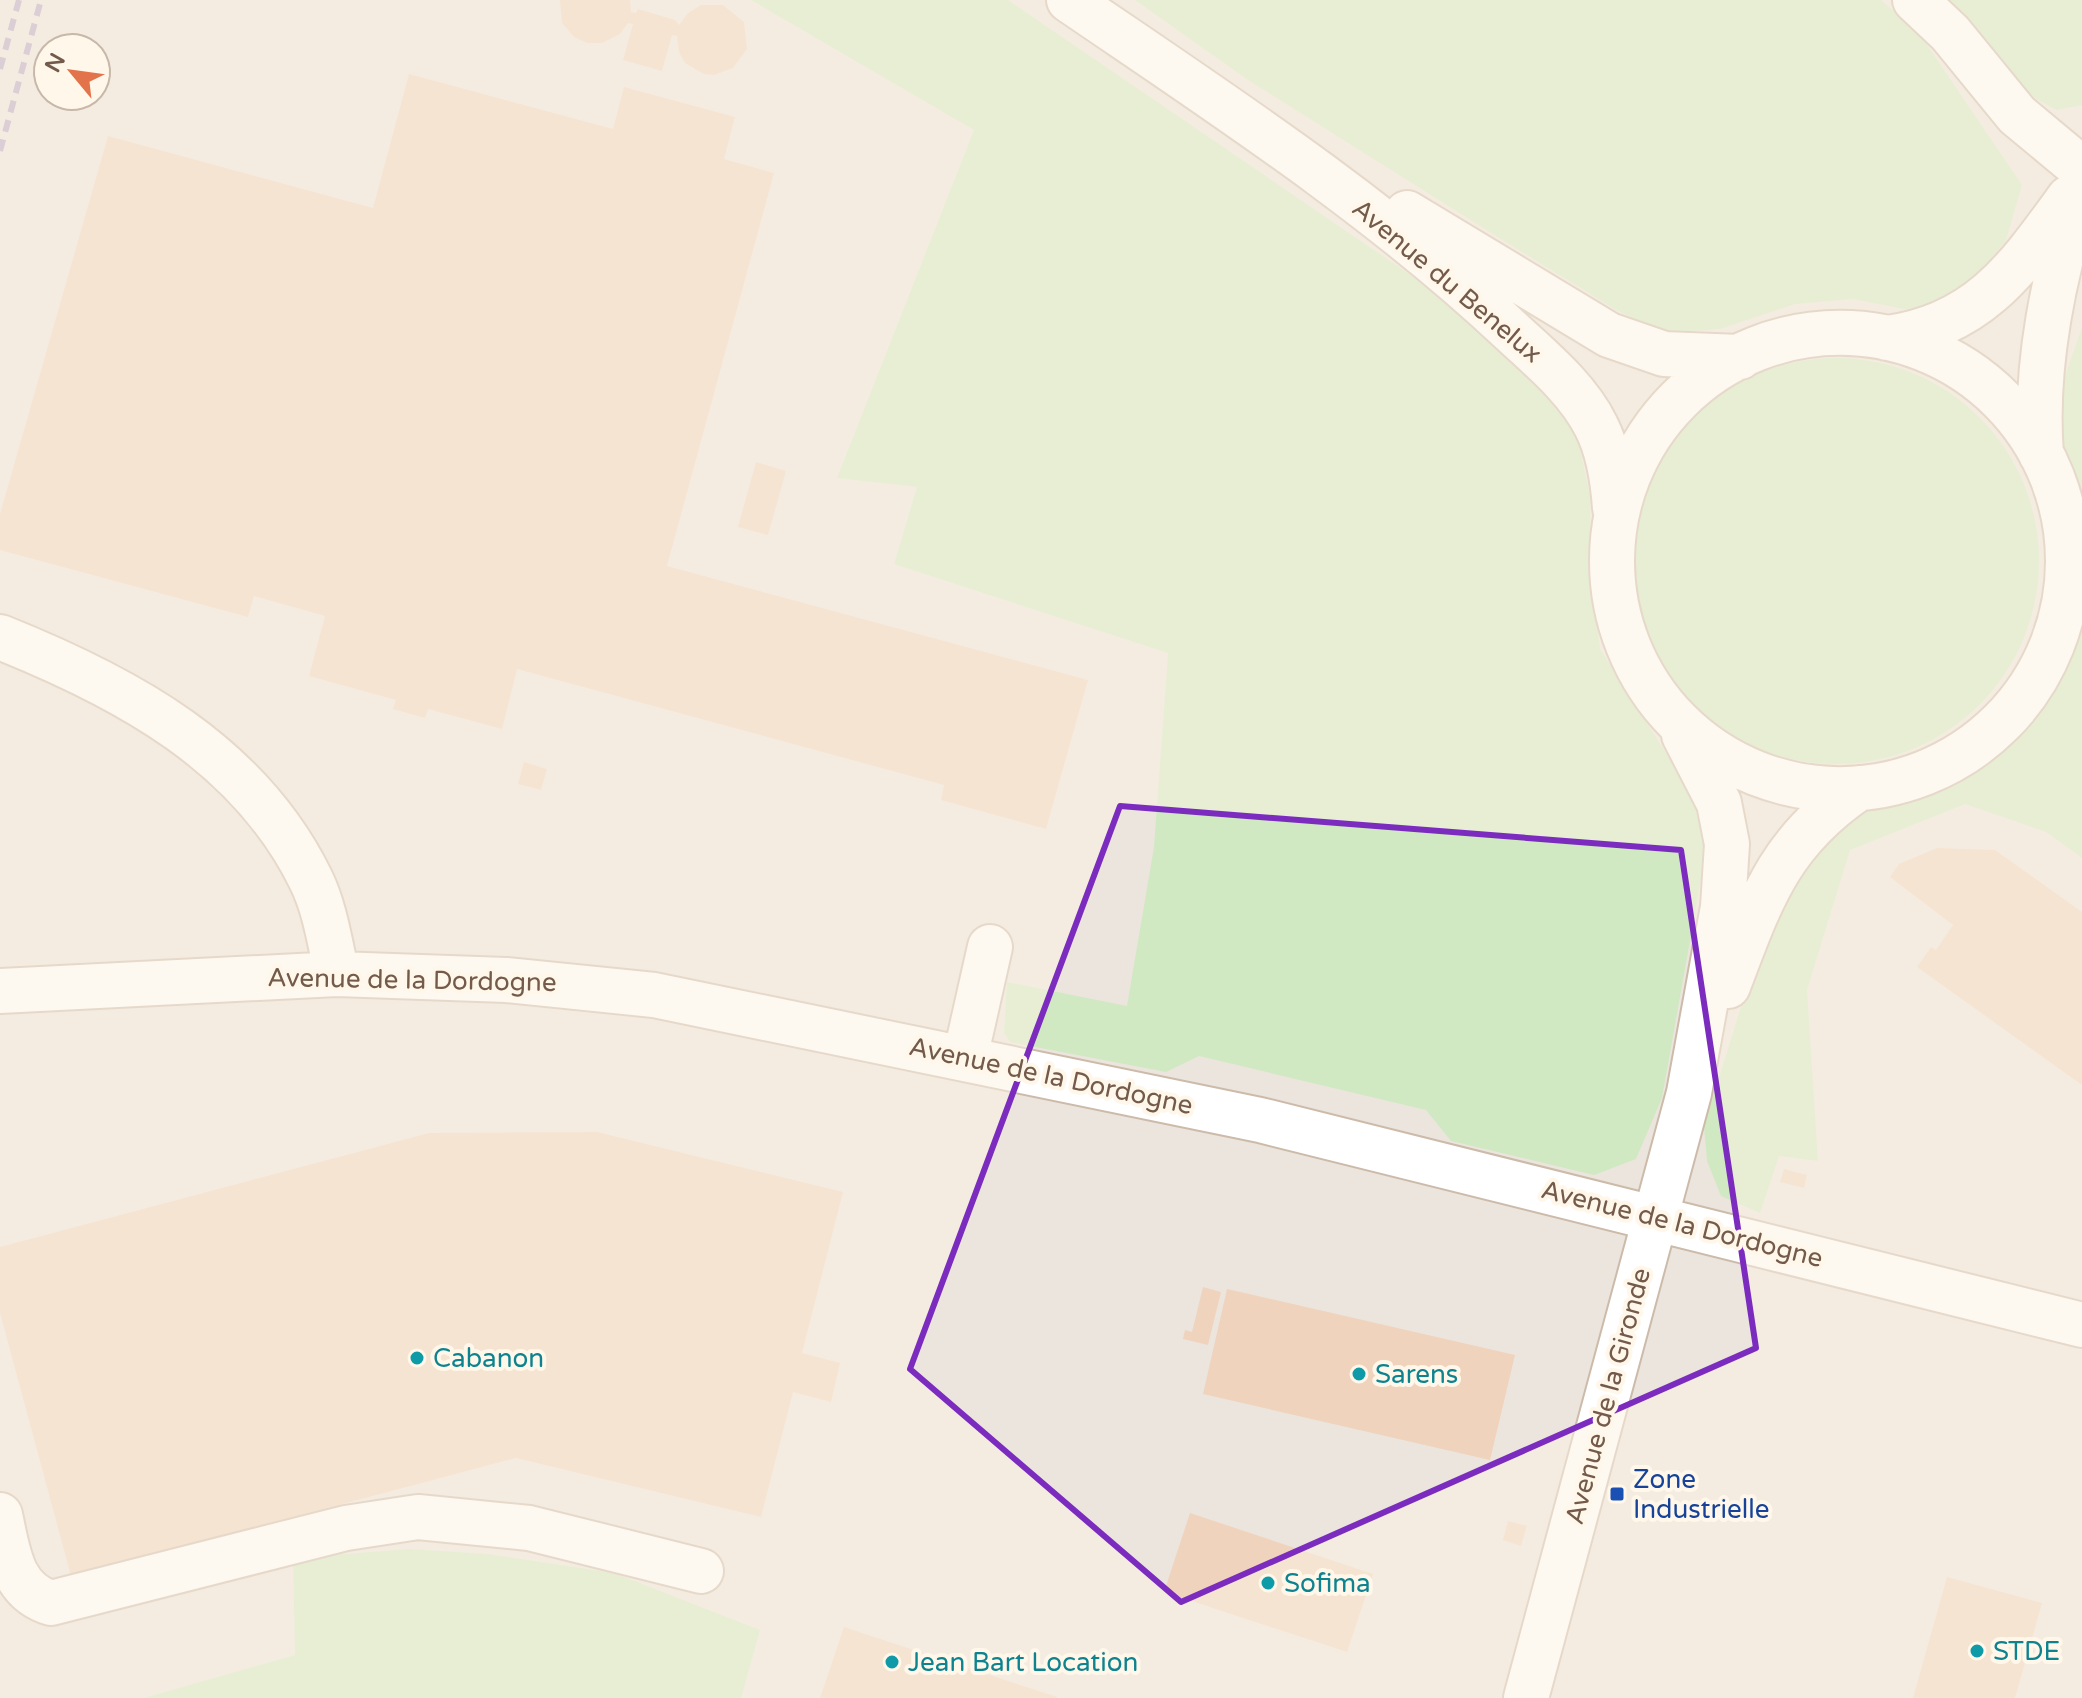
<svg xmlns="http://www.w3.org/2000/svg" width="2082" height="1698" viewBox="0 0 2082 1698" font-family="'Varela Round',sans-serif">
<rect width="100%" height="100%" fill="#fcf3e3"/>
<path fill="#ebe5de" fill-rule="evenodd" d="M 0,0 L 2082,0 L 2082,1698 L 0,1698 ZM 48,48 L 96,48 L 96,96 L 48,96 Z"/>
<path fill="#d0e9c2" d="M 751,0 L 1008,0 L 1431,289 L 1543,384 L 1576,428 L 1590,497 L 1591,571 L 1600,649 L 1692,794 L 1709,834 L 1662,1098 L 1636,1159 L 1594,1175 L 1451,1141 L 1426,1110 L 1199,1056 L 1166,1072 L 1010,1042 L 1004,1033 L 1007,982 L 1127,1006 L 1154,847 L 1168,653 L 894,564 L 917,487 L 837,478 L 974,130 Z
M 1135,0 L 1881,0 L 1919,33 L 2022,185 L 2006,240 L 1960,297 L 1925,313 L 1853,299 L 1795,304 L 1720,329 L 1667,333 L 1618,311 L 1488,231 L 1248,80 Z
M 1945,0 L 2082,0 L 2082,105 L 2057,110 L 2030,96 Z
M 2082,327 L 2082,518 L 2052,414 Z
M1633 561a203 203 0 1 1 406 0a203 203 0 1 1-406 0Z
M 2082,616 L 2082,858 L 2046,832 L 1965,804 L 1850,850 L 1807,990 L 1818,1161 L 1779,1156 L 1760,1213 L 1721,1196 L 1707,1161 L 1704,1126 L 1762,939 L 1791,864 L 1859,808 L 1915,796 L 1973,769 L 2024,725 L 2070,660 Z
M 409,1549 L 488,1554 L 614,1573 L 760,1630 L 741,1698 L 144,1698 L 295,1655 L 293,1558 Z"/>
<path fill="#f0d3bc" d="M 560,0 L 630,0 L 631,12 L 636,13 L 638,9 L 675,20 L 679,25 L 688,13 L 701,5 L 723,5 L 744,22 L 747,49 L 733,68 L 714,75 L 704,74 L 685,63 L 679,52 L 677,36 L 672,35 L 662,71 L 623,60 L 633,24 L 628,23 L 620,34 L 602,43 L 587,43 L 574,37 L 562,23 Z
M 409,74 L 613,129 L 624,87 L 735,117 L 724,159 L 774,173 L 667,566 L 1088,680 L 1046,829 L 941,800 L 944,785 L 517,669 L 502,729 L 428,709 L 425,718 L 393,709 L 396,700 L 309,676 L 325,616 L 254,596 L 248,617 L 0,550 L 0,514 L 108,136 L 373,208 Z
M 756,462 L 786,471 L 768,535 L 738,527 Z
M 524,762 L 547,769 L 541,790 L 518,784 Z
M 1937,848 L 1995,850 L 2082,912 L 2082,1085 L 1917,967 L 1931,947 L 1936,950 L 1953,925 L 1890,877 L 1899,864 Z
M 597,1132 L 843,1192 L 802,1353 L 840,1363 L 831,1402 L 793,1392 L 761,1517 L 516,1458 L 71,1576 L 0,1313 L 0,1247 L 429,1133 Z
M 1784,1169 L 1807,1175 L 1804,1188 L 1780,1182 Z
M 1203,1287 L 1221,1292 L 1208,1345 L 1183,1339 L 1185,1330 L 1192,1332 Z
M 1227,1289 L 1515,1355 L 1490,1460 L 1203,1394 Z
M 1190,1513 L 1373,1574 L 1347,1652 L 1164,1592 Z
M 1508,1521 L 1527,1526 L 1521,1546 L 1503,1540 Z
M 1947,1577 L 2042,1603 L 2015,1698 L 1913,1698 Z
M 844,1627 L 1057,1697 L 1057,1698 L 820,1698 Z"/>
<g fill="none" stroke-linecap="round" stroke-linejoin="round">
<defs>
<path id="minor" d="M 1069,0 C 1220,103 1377,205 1511,331 C 1541,359 1577,388 1596,426 C 1609,451 1613,480 1615,508
M 1915,0 L 1950,33 L 2017,115 L 2082,169
M 1407,213 L 1609,335 L 1664,354 L 1740,357
M1612 561a228 228 0 1 1 456 0a228 228 0 1 1-456 0Z
M 1887,338 C 1979,326 2018,268 2069,198
M 2041,454 C 2034,367 2054,270 2082,187
M 0,637 C 125,687 249,753 311,880 C 325,908 330,944 337,974
M 1728,986 C 1761,899 1779,842 1859,788
M 0,991 L 337,974 L 506,980 L 654,995 L 1260,1120 L 2082,1325
M 965,1058 L 990,947
M 0,1515 C 8,1551 11,1591 51,1603 L 346,1528 L 418,1517 L 529,1528 L 701,1571
M 1526,1698 L 1689,1093 L 1723,907 L 1727,844 L 1719,803 L 1684,735"/>
</defs>
<use href="#minor" stroke="#cdbbaa" stroke-width="48"/>
<use href="#minor" stroke="#fff" stroke-width="44"/>
<path stroke="#b6a2c4" stroke-width="6" stroke-dasharray="12 8" stroke-linecap="butt" d="M 0,69 L 19,0
M 0,151 L 41,0"/>
</g>
<path d="M0 0H2082V1698H0ZM 1120,806 L 1681,850 L 1756,1348 L 1181,1602 L 910,1369 Z" fill="#fcf3e3" fill-opacity=".55" fill-rule="evenodd"/>
<path fill="none" stroke="#7b2cbf" stroke-width="6" stroke-linejoin="round" d="M 1120,806 L 1681,850 L 1756,1348 L 1181,1602 L 910,1369 Z"/>
<g fill="#0f9aa8" stroke="#fff7e9" stroke-width="3">
<circle cx="417" cy="1358" r="8"/>
<circle cx="1359" cy="1374" r="8"/>
<circle cx="1268" cy="1583" r="8"/>
<circle cx="1977" cy="1651" r="8"/>
<circle cx="892" cy="1662" r="8"/>
</g>
<rect fill="#1a4fb4" stroke="#fff7e9" stroke-width="3" x="1609" y="1486" width="16" height="16" rx="4"/>
<g text-anchor="middle" dominant-baseline="central" stroke-width="8" stroke-linejoin="round" paint-order="stroke">
<g font-size="26" fill="#735a4a" stroke="#fff7e9">
<text transform="translate(1447 281) rotate(40)">Avenue du Benelux</text>
<text transform="translate(412 980) rotate(1)">Avenue de la Dordogne</text>
<text transform="translate(1051 1076) rotate(12)">Avenue de la Dordogne</text>
<text transform="translate(1682 1224) rotate(14)">Avenue de la Dordogne</text>
<text transform="translate(1608 1396) rotate(-75)">Avenue de la Gironde</text>
</g>
<g font-size="26" fill="#0d838f" stroke="#fff7e9" text-anchor="start">
<text x="433" y="1358">Cabanon</text>
<text x="1375" y="1374">Sarens</text>
<text x="1284" y="1583">Sofima</text>
<text x="1993" y="1651">STDE</text>
<text x="908" y="1662">Jean Bart Location</text>
</g>
<g font-size="26" fill="#164399" stroke="#fff7e9" text-anchor="start">
<text x="1633" y="1479">Zone<tspan x="1633" dy="30">Industrielle</tspan></text>
</g>
</g>
<g transform="translate(72 72) rotate(299)"><circle r="38" fill="#fff7e9" stroke="#c7b8a9" stroke-width="2"/>
<path d="M0-6L14 30L0 20L-14 30Z" fill="#e3734b"/>
<text y="-12" font-size="22" font-weight="bold" text-anchor="middle" fill="#735a4a">N</text>
</g>
</svg>
